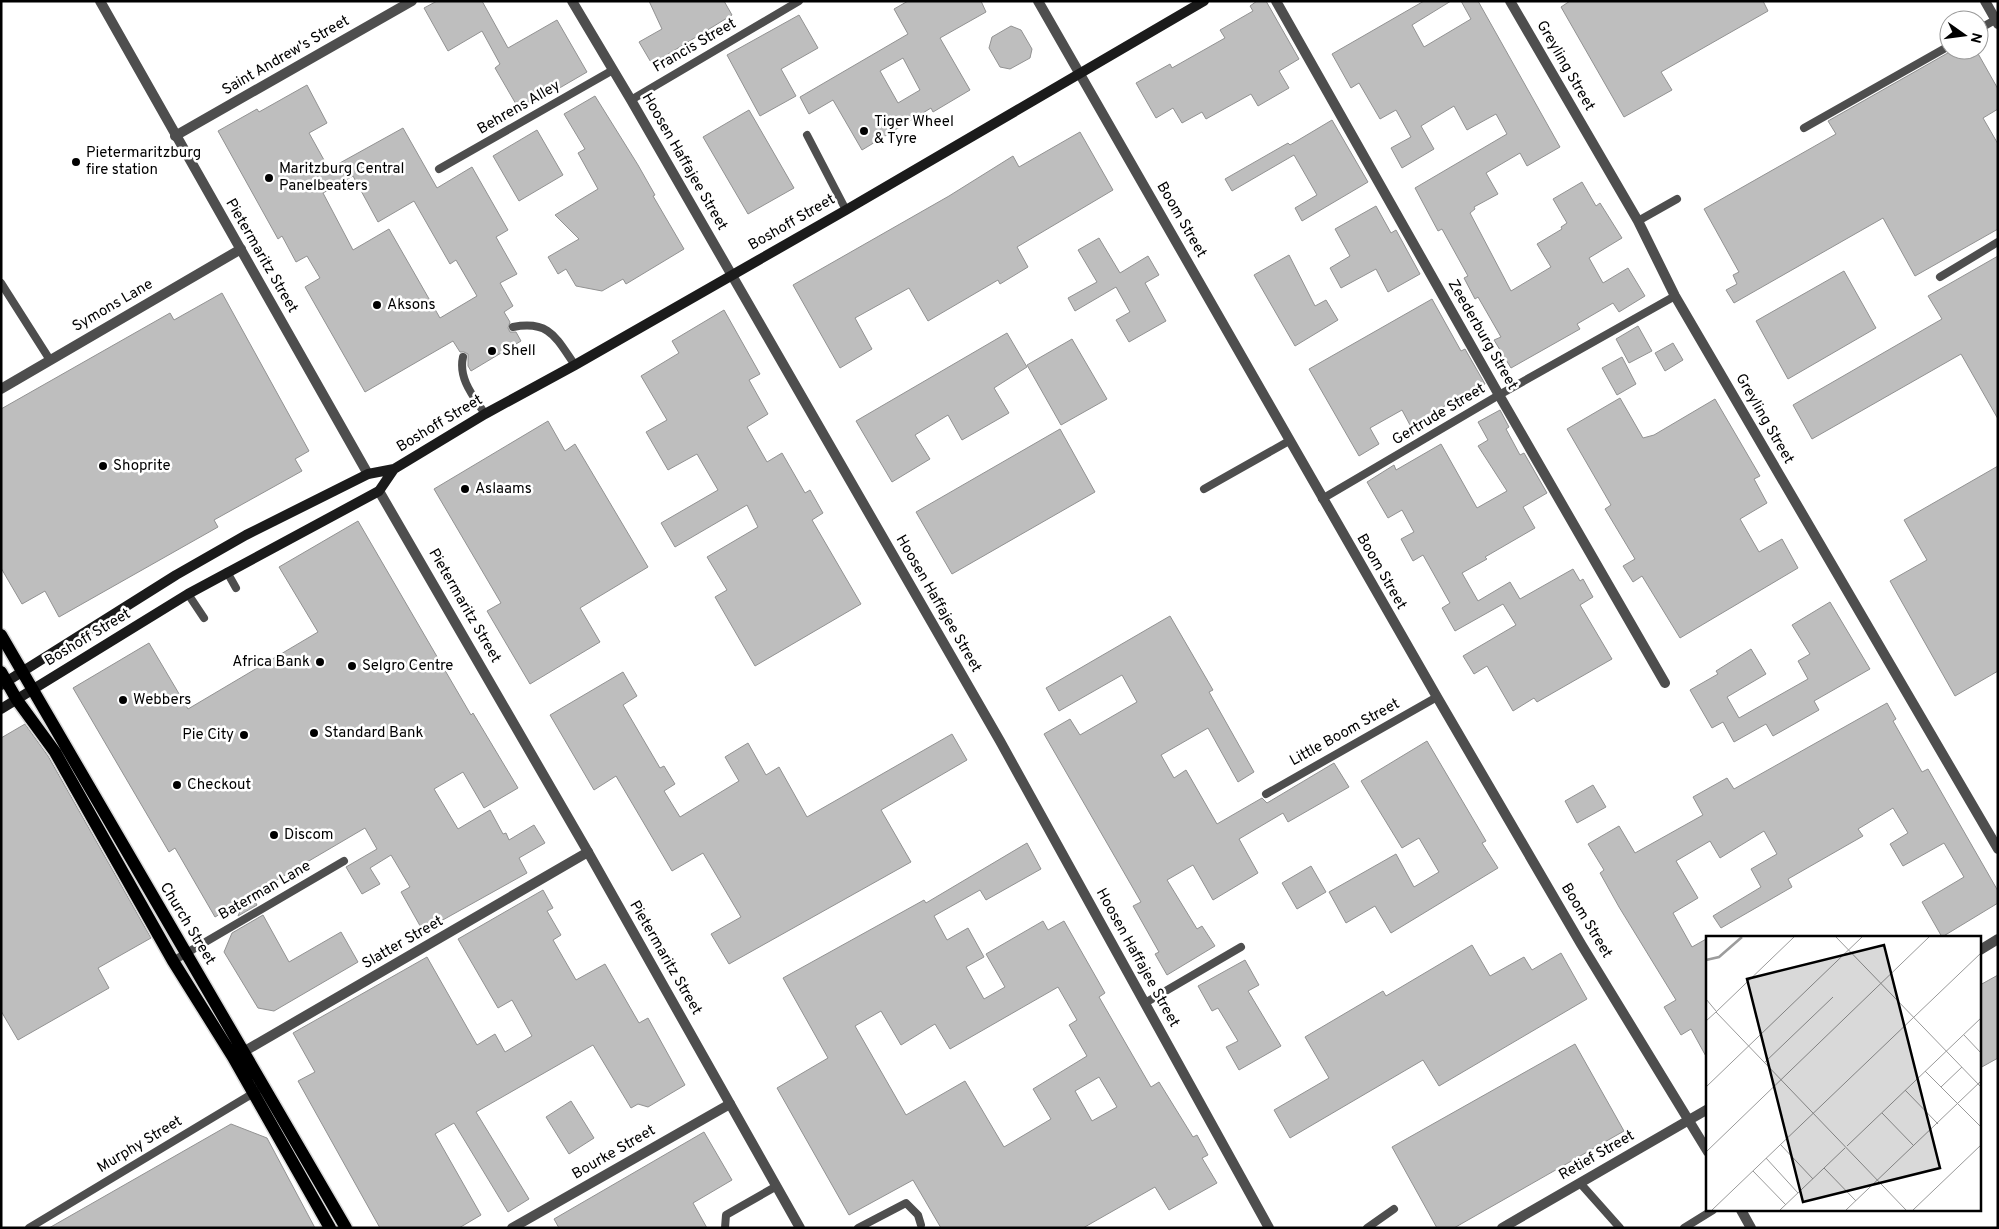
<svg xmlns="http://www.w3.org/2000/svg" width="1999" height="1229" viewBox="0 0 1999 1229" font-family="Overpass,sans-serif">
<rect width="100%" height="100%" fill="#fff"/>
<path fill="#bebebe" stroke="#929292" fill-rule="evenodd" d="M 437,1 L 482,1 L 508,48 L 557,20 L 587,72 L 520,111 L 495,68 L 500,64 L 482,31 L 448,51 L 424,8 Z
M 649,1 L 724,1 L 732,15 L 652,64 L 639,42 L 662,29 Z
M 908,1 L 981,1 L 986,12 L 940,38 L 970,90 L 933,112 L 931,108 L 862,150 L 833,100 L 809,114 L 800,97 L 908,34 L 894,9 ZM 903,58 L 920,90 L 898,103 L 880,71 Z
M 1257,1 L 1266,1 L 1299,59 L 1279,71 L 1289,88 L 1258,106 L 1251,94 L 1206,119 L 1202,112 L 1182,123 L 1173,108 L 1156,118 L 1136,83 L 1170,64 L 1172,68 L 1225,38 L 1220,30 L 1253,11 L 1250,6 Z
M 1424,1 L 1451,1 L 1412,25 L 1424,47 L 1471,19 L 1461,1 L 1478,1 L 1560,147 L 1527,166 L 1520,153 L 1486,173 L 1498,194 L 1474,207 L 1475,209 L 1470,213 L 1511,291 L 1551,267 L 1537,244 L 1562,229 L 1561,227 L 1567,223 L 1553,199 L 1582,182 L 1596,206 L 1600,203 L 1622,238 L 1589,258 L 1603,283 L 1628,268 L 1645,296 L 1619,312 L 1613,303 L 1577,324 L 1580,329 L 1511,368 L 1494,340 L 1501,337 L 1478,297 L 1475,299 L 1464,278 L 1468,276 L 1442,229 L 1438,231 L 1415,188 L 1507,134 L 1496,114 L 1467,130 L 1454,106 L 1421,126 L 1434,149 L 1402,168 L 1391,148 L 1411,137 L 1396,110 L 1380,119 L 1359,83 L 1351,88 L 1332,54 Z
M 1570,1 L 1763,1 L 1768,11 L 1661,72 L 1672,90 L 1624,117 L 1561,7 Z
M 799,15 L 818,48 L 781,69 L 796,96 L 760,116 L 727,55 Z
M 1011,26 L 1021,30 L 1032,49 L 1030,58 L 1010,69 L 1000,67 L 989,48 L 992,37 Z
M 1953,50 L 1976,50 L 1998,89 L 1998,109 L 1983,118 L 1998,144 L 1998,229 L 1915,276 L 1883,218 L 1734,303 L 1726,290 L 1737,284 L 1733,275 L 1739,272 L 1704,209 L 1836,134 L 1828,121 Z
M 307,85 L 327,123 L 309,133 L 329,169 L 403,128 L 437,188 L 472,167 L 508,230 L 496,237 L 517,274 L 500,283 L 513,306 L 504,312 L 510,322 L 508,328 L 510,332 L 516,332 L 521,341 L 471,371 L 468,366 L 468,354 L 464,352 L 460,352 L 453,341 L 365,392 L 305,287 L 320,278 L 307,256 L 296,262 L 282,236 L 278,239 L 218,131 L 257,109 L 259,112 ZM 353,176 L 378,222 L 414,201 L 450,264 L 456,260 L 477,296 L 440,318 L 389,229 L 353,250 L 323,193 Z
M 595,96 L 638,165 L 655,195 L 653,196 L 684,249 L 626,284 L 623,279 L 602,291 L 576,286 L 566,269 L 558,274 L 548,257 L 579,239 L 555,215 L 598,189 L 578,153 L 585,149 L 564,114 Z
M 749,110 L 794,188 L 748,214 L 703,137 Z
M 1332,120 L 1368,182 L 1302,221 L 1295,208 L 1317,195 L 1294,155 L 1232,191 L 1225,179 L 1288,143 L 1290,145 Z
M 537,130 L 563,175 L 519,201 L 493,156 Z
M 1080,132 L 1113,190 L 1017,247 L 1028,267 L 1000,284 L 998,280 L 928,321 L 909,288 L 855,318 L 872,349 L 840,368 L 793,285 L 949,196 L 1013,156 L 1019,167 Z
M 1376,206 L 1391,233 L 1396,230 L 1420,274 L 1388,292 L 1376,269 L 1341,288 L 1330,268 L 1350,256 L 1335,229 Z
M 1099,238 L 1120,273 L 1148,256 L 1159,275 L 1145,283 L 1166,321 L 1129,342 L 1116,320 L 1130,312 L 1116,287 L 1075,311 L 1068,298 L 1097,282 L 1078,250 Z
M 1289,255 L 1315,306 L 1326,300 L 1338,320 L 1295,346 L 1254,275 Z
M 1998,256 L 1998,419 L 1961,354 L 1812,439 L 1793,405 L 1942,319 L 1928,296 Z
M 1844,271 L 1876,328 L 1788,379 L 1756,321 Z
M 222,293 L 309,451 L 295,459 L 302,471 L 214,520 L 218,527 L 59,617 L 45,591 L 22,604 L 1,568 L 1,409 L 170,313 L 174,320 Z
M 1432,299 L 1461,351 L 1465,349 L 1485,384 L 1410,425 L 1402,410 L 1370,428 L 1379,444 L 1359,456 L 1309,369 Z
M 724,310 L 760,374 L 749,380 L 768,414 L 747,427 L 767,462 L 782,453 L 805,493 L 810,490 L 823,513 L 812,520 L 861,604 L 755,666 L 715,597 L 727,590 L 707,557 L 758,527 L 747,505 L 675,547 L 661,523 L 718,490 L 697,454 L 668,470 L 646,432 L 667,420 L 641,376 L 679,353 L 672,341 Z
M 1638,326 L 1652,351 L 1629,363 L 1616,339 Z
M 1007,333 L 1027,367 L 994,388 L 1009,413 L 962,440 L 948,415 L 915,435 L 930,459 L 892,482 L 856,421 Z
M 1072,339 L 1107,399 L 1061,425 L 1027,365 Z
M 1673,343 L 1683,360 L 1665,371 L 1655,353 Z
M 1622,357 L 1636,384 L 1617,395 L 1602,368 Z
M 1620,398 L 1643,438 L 1654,435 L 1715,399 L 1760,476 L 1754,479 L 1767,503 L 1740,519 L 1759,552 L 1782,539 L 1798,568 L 1680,638 L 1642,576 L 1633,582 L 1623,566 L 1635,559 L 1605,509 L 1611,505 L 1567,429 Z
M 1500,410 L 1509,427 L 1506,429 L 1520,455 L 1524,453 L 1547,493 L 1523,507 L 1535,528 L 1485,557 L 1487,559 L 1462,573 L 1478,601 L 1510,582 L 1520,599 L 1573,569 L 1580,581 L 1583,579 L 1593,597 L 1580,605 L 1612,659 L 1537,702 L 1534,698 L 1513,711 L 1487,666 L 1474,674 L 1463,656 L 1516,625 L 1503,604 L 1455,631 L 1442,608 L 1450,603 L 1423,555 L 1413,561 L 1401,539 L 1414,532 L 1402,510 L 1388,518 L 1367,482 L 1394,465 L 1396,470 L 1441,444 L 1477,508 L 1507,491 L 1478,446 L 1488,440 L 1478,422 Z
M 548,421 L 565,451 L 575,444 L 648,567 L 580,608 L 600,642 L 530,684 L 487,611 L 501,603 L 434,489 Z
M 1060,429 L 1095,492 L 952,574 L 916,512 Z
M 1998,466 L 1998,671 L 1955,696 L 1890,581 L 1927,560 L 1904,520 Z
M 358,521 L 471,715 L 473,713 L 518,788 L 484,808 L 463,772 L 434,789 L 458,829 L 490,810 L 503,834 L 506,833 L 509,840 L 534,825 L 545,843 L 519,858 L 527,873 L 423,931 L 401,892 L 410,887 L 391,855 L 370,868 L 380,884 L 362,894 L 346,867 L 377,849 L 365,828 L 251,895 L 257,905 L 238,916 L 245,899 L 215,917 L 175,848 L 169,852 L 73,688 L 149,643 L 188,709 L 318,632 L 279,567 Z
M 1830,602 L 1870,669 L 1814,701 L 1819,710 L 1773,736 L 1766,724 L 1734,742 L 1723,722 L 1712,728 L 1690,690 L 1718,674 L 1716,671 L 1751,649 L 1766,674 L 1727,697 L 1739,718 L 1808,679 L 1798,661 L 1810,654 L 1792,625 Z
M 1170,616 L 1213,690 L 1209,692 L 1254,772 L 1238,782 L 1208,728 L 1161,755 L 1174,778 L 1186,770 L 1217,824 L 1262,798 L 1267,803 L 1334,763 L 1349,787 L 1288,822 L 1283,813 L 1239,839 L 1258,873 L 1213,900 L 1193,865 L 1167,880 L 1197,929 L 1202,926 L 1215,946 L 1167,975 L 1155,954 L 1159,952 L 1133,906 L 1141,902 L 1044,734 L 1070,719 L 1080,735 L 1137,702 L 1122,675 L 1059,711 L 1046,688 Z
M 623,672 L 637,696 L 623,705 L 660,768 L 664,766 L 675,784 L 664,791 L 680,817 L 739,781 L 725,757 L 748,743 L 766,775 L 779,767 L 807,817 L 952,734 L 967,760 L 881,810 L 911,862 L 729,964 L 711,934 L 741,917 L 703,853 L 672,871 L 616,776 L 594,790 L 550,715 Z
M 1887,703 L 1896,719 L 1893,721 L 1922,772 L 1928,769 L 1998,891 L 1998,903 L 1942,937 L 1922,902 L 1964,877 L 1944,843 L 1903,866 L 1890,844 L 1908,833 L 1893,808 L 1858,829 L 1863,836 L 1788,879 L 1792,887 L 1721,928 L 1713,916 L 1761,887 L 1751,869 L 1777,854 L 1764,831 L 1720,858 L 1710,841 L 1676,861 L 1698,898 L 1673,913 L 1692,947 L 1708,938 L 1708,1060 L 1691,1029 L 1681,1035 L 1664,1007 L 1676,1000 L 1619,907 L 1600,873 L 1604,870 L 1588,844 L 1619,826 L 1635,853 L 1703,815 L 1693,797 L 1727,778 L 1734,789 Z
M 25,724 L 48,756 L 151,938 L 98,968 L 109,988 L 18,1040 L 1,1011 L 1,738 Z
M 1427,741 L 1486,841 L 1482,843 L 1498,868 L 1391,933 L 1375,906 L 1346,923 L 1329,892 L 1396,854 L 1414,887 L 1439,872 L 1419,838 L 1402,848 L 1361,781 Z
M 1593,785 L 1606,807 L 1577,823 L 1565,801 Z
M 1027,843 L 1041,869 L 986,900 L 980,890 L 934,916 L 947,940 L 968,928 L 984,957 L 966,967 L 984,999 L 1005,987 L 986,954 L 1043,921 L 1048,930 L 1064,921 L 1105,993 L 1099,997 L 1133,1056 L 1151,1087 L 1159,1082 L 1193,1137 L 1197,1135 L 1208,1155 L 1202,1158 L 1217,1183 L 1169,1210 L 1155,1187 L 1083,1228 L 941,1228 L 913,1180 L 849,1215 L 777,1088 L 828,1058 L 783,978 L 924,900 L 926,903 ZM 1058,987 L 1077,1020 L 1069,1025 L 1087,1056 L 1033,1089 L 1051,1119 L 1004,1147 L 965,1081 L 906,1115 L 855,1026 L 881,1011 L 901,1045 L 935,1024 L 950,1049 ZM 1099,1077 L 1117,1107 L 1092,1121 L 1075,1091 Z
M 1311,866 L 1326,892 L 1297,909 L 1282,883 Z
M 543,890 L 553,908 L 547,911 L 561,935 L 553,940 L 576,980 L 605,964 L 639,1023 L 648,1018 L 685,1085 L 648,1107 L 638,1104 L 631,1108 L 593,1045 L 476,1112 L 529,1199 L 508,1212 L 454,1123 L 435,1134 L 481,1215 L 459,1228 L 380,1228 L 298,1081 L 315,1072 L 293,1033 L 427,957 L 477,1045 L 495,1034 L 505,1052 L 532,1036 L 512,1000 L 498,1008 L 458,939 Z
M 263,915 L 289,962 L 341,932 L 358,962 L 274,1011 L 258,1008 L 224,952 L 232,933 Z
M 1472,945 L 1490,976 L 1524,957 L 1532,970 L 1561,953 L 1587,999 L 1439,1086 L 1423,1060 L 1290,1138 L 1274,1110 L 1329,1078 L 1305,1037 L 1383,991 L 1386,996 Z
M 1245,960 L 1259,985 L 1248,991 L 1281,1046 L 1239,1070 L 1226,1047 L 1238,1041 L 1218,1008 L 1212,1011 L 1198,986 Z
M 1998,975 L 1998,1058 L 1980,1068 L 1980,985 Z
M 1575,1044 L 1624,1131 L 1454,1228 L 1437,1228 L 1392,1147 Z
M 571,1101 L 594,1138 L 569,1154 L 546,1117 Z
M 231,1124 L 267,1138 L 315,1228 L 49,1228 Z
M 704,1132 L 732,1180 L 693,1203 L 707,1228 L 559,1228 L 554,1219 Z"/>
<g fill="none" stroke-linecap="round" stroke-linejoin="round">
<defs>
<path id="primary" d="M 1,635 L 346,1228
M 1,672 L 17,700 L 55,752 L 173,961 L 233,1057 L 330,1228"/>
</defs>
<use href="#primary" stroke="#dbdbdb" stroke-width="15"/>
<path stroke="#4e4e4e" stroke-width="8" d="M 1979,29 L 1995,20
M 631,100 L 799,1
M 1804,128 L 1949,46
M 807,135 L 846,210
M 439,169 L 613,70
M 1638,221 L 1677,199
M 1940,277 L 1998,242
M 1,283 L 50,360
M 513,327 C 550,320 556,338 575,365
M 463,357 C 458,379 474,397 485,414
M 1204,489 L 1289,441
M 1322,499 L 1499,395 L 1675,296
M 227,572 L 236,588
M 188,594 L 204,618
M 1266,794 L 1437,697
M 173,961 L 344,861
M 1145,1003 L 1241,947
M 1580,1183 L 1620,1228
M 29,1228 L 257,1091
M 725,1228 L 726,1215 L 775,1187
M 858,1228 L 906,1203 L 918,1215 L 921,1225
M 1367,1228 L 1394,1209
M 1684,1228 L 1713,1210"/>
<path stroke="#4e4e4e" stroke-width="10" d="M 1276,1 L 1499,395 L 1665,683
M 1510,1 L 1638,221 L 1675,296 L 1998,849
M 175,136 L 412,1
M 1,389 L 241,249
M 238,1055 L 588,852
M 512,1228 L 730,1104"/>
<path stroke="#4e4e4e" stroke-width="10" d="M 100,1 L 368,474
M 572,1 L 631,100 L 1000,741 L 1269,1228
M 1038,1 L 1437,697 L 1581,944 L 1708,1152
M 1985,1 L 1998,24
M 379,491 L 588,852 L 800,1228
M 1980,950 L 1998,939
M 1741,1210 L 1751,1228
M 1502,1228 L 1708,1109"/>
<path stroke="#1b1b1b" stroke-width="10" d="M 1,685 L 176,575 L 246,535 L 368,474 L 394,469 L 485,414 L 575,365 L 846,210 L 1204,1
M 1,709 L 188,594 L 379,491 L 394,469"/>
<use href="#primary" stroke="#000" stroke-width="12"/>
</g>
<g fill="#000" stroke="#fff" stroke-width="2">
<circle cx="864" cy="131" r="5"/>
<circle cx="76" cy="162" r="5"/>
<circle cx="269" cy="178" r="5"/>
<circle cx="377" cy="305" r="5"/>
<circle cx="492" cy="351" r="5"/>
<circle cx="103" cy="466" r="5"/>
<circle cx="465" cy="489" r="5"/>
<circle cx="320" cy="662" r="5"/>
<circle cx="352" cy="666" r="5"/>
<circle cx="123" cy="700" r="5"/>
<circle cx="314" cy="733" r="5"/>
<circle cx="244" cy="735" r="5"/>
<circle cx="177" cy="785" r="5"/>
<circle cx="274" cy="835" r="5"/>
</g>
<g text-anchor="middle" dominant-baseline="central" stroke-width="5" stroke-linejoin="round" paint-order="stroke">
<g font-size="15" fill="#000" stroke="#fff">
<text transform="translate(695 46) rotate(-30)">Francis Street</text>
<text transform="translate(286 56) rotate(-30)">Saint Andrew's Street</text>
<text transform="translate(1565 66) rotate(60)">Greyling Street</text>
<text transform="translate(519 108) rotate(-30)">Behrens Alley</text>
<text transform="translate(684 162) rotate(60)">Hoosen Haffajee Street</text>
<text transform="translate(1181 220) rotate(60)">Boom Street</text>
<text transform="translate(792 223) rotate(-30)">Boshoff Street</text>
<text transform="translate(261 256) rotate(60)">Pietermaritz Street</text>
<text transform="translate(113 306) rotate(-30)">Symons Lane</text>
<text transform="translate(1482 335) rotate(60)">Zeederburg Street</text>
<text transform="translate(1439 415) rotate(-31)">Gertrude Street</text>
<text transform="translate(1764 419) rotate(60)">Greyling Street</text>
<text transform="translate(440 424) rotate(-31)">Boshoff Street</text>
<text transform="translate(1381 572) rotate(60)">Boom Street</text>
<text transform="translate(938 604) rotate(60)">Hoosen Haffajee Street</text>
<text transform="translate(464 606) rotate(60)">Pietermaritz Street</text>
<text transform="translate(88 638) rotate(-31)">Boshoff Street</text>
<text transform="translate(1345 733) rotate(-29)">Little Boom Street</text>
<text transform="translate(265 891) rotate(-30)">Baterman Lane</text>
<text transform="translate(1586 921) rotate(59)">Boom Street</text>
<text transform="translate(187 924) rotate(59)">Church Street</text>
<text transform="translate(403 943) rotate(-30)">Slatter Street</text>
<text transform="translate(665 958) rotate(60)">Pietermaritz Street</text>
<text transform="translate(1137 958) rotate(61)">Hoosen Haffajee Street</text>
<text transform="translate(140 1145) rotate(-31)">Murphy Street</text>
<text transform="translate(614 1153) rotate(-30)">Bourke Street</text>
<text transform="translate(1597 1156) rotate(-30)">Retief Street</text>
</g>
<g font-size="15" fill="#000" stroke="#fff" text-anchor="start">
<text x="874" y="122">Tiger Wheel<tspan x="874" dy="17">&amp; Tyre</tspan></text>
<text x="86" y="153">Pietermaritzburg<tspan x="86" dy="17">fire station</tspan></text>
<text x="279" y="169">Maritzburg Central<tspan x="279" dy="17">Panelbeaters</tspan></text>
<text x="387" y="305">Aksons</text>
<text x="502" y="351">Shell</text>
<text x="113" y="466">Shoprite</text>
<text x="475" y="489">Aslaams</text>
<text x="310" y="662" text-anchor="end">Africa Bank</text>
<text x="362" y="666">Selgro Centre</text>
<text x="133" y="700">Webbers</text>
<text x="324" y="733">Standard Bank</text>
<text x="234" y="735" text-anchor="end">Pie City</text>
<text x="187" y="785">Checkout</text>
<text x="284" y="835">Discom</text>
</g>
</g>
<g transform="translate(1706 936)">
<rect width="275" height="275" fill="#fff"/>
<path fill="none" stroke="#9c9c9c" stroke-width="2.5" d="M 0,24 L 13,21 L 36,1"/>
<path fill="none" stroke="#999" stroke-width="1" d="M 130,1 L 275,151M 0,63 L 10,75M 10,76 L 88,1M 0,85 L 10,76 L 200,274M 258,99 L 275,117M 58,127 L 127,61M 219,135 L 275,191M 0,151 L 156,1M 235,151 L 256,131M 199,154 L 232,188M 176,177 L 208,210M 74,208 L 107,243M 141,210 L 275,82M 0,216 L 223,1M 60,222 L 92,257M 118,232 L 150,265M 47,235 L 80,269M 6,274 L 275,17M 74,274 L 139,212M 140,274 L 275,145M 207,274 L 275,209"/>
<path fill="#000" fill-opacity="0.15" stroke="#000" stroke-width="2.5" d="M 178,9 L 234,232 L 97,266 L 41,43 Z"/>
<rect width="275" height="275" fill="none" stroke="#000" stroke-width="2.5"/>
</g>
<rect width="1999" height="1229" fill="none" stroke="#000000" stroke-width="5"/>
<g transform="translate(1964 35) rotate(104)"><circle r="24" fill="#ffffff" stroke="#999999"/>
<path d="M0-4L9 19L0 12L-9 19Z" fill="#000000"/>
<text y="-8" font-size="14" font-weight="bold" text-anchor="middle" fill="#000000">N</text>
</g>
</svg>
